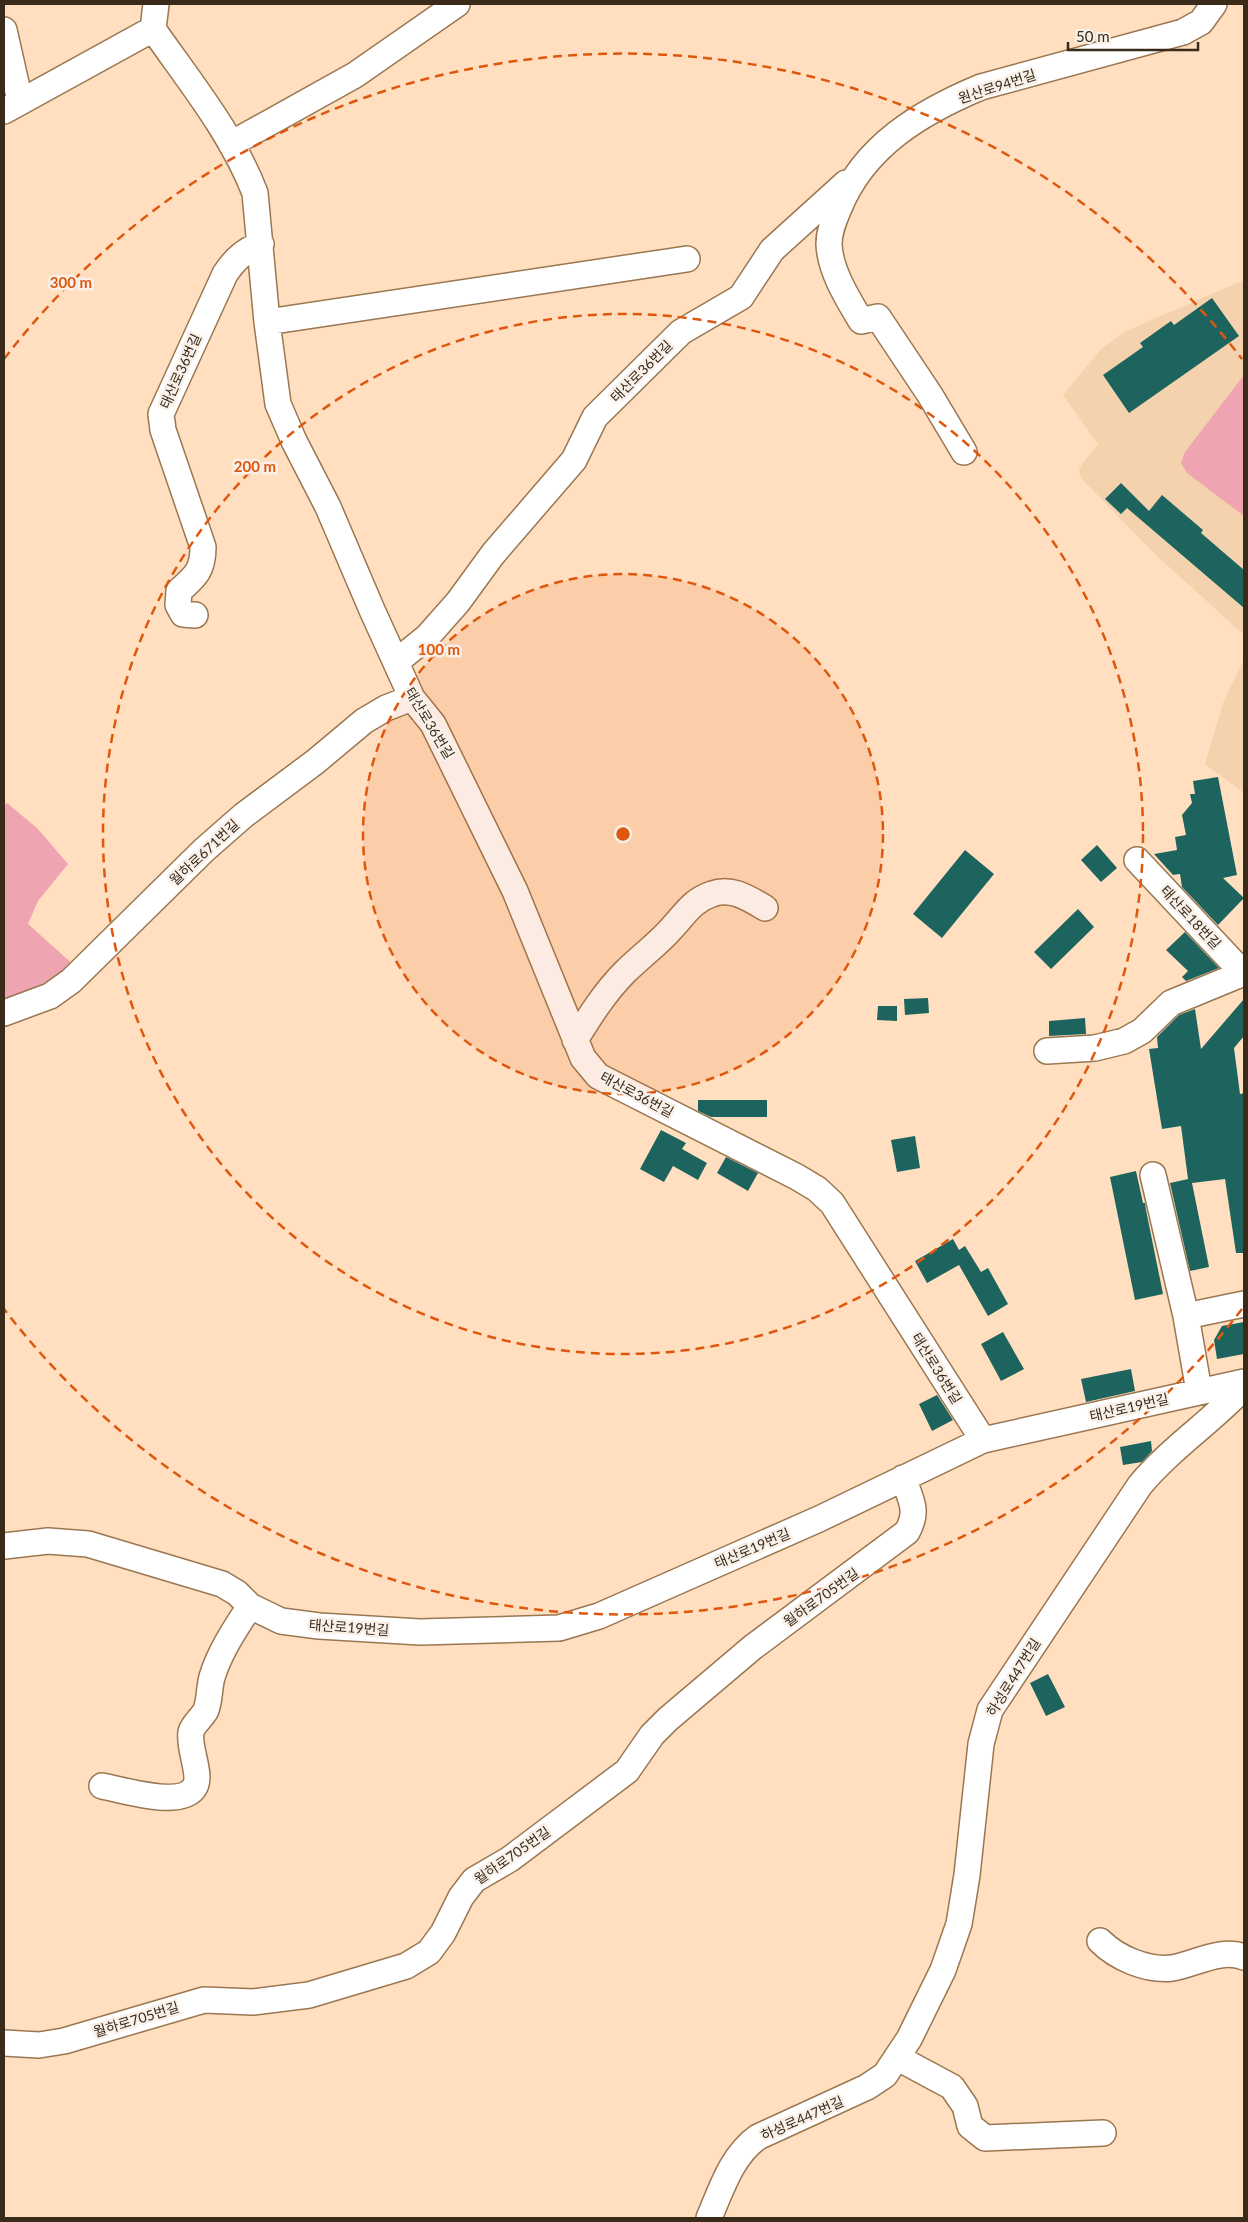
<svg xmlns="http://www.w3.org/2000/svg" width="1248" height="2222" viewBox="0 0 1248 2222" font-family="Lato,'Noto Sans KR',sans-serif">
<rect width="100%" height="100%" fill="#ffdfbf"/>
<path fill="#f4d2ad" d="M 1244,280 L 1244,635 L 1156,555 L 1081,478 L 1079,472 L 1080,467 L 1098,444 L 1063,395 L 1102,348 L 1126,331 Z
M 1244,659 L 1244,793 L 1205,764 L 1223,703 Z"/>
<path fill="#efa4b1" d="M 1244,375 L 1244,516 L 1187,473 L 1181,463 L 1185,452 Z
M 7,803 L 37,828 L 68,864 L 38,901 L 28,924 L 76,967 L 71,975 L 4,1005 L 4,806 Z"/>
<path fill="#1d645e" d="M 1212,298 L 1239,336 L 1129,413 L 1103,375 L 1143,347 L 1140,343 L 1171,321 L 1174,325 Z
M 1121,483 L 1149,511 L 1162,495 L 1203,530 L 1201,533 L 1244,570 L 1244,608 L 1127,508 L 1121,514 L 1105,499 Z
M 1218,777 L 1237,875 L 1223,878 L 1244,898 L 1218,925 L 1182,887 L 1180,874 L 1173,875 L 1154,854 L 1177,850 L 1175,837 L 1186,835 L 1182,815 L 1192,803 L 1190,794 L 1195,794 L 1193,781 Z
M 1097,845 L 1117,868 L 1101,882 L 1081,860 Z
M 965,850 L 994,874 L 942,938 L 913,914 Z
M 1078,909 L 1094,927 L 1051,969 L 1034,952 Z
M 1185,932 L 1219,968 L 1186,981 L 1182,977 L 1188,971 L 1166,950 Z
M 928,998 L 929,1013 L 905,1015 L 904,999 Z
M 1244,999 L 1244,1036 L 1234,1048 L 1240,1094 L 1244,1093 L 1244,1253 L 1236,1253 L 1225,1179 L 1192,1183 L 1209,1267 L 1190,1271 L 1170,1183 L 1188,1179 L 1181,1126 L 1162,1129 L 1149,1049 L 1158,1048 L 1157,1037 L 1179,1015 L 1195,1009 L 1201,1049 Z
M 878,1006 L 897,1006 L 897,1021 L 877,1020 Z
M 1085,1018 L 1086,1034 L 1049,1036 L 1049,1021 Z
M 698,1100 L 767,1100 L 767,1117 L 711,1117 L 698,1111 Z
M 661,1130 L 686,1143 L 682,1149 L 707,1163 L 698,1180 L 673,1166 L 664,1182 L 640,1169 Z
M 915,1136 L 920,1168 L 897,1172 L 891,1140 Z
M 726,1157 L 758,1173 L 748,1191 L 717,1173 Z
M 1136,1171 L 1143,1203 L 1145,1203 L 1146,1210 L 1163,1294 L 1135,1300 L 1110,1177 Z
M 953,1239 L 959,1250 L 965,1246 L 981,1272 L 988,1268 L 1008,1304 L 988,1316 L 959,1265 L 927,1283 L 915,1261 Z
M 1244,1322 L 1244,1354 L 1217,1359 L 1214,1340 L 1222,1326 Z
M 1003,1332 L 1024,1369 L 1001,1381 L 981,1344 Z
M 1131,1369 L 1135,1391 L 1086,1402 L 1081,1379 Z
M 937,1395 L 953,1420 L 932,1431 L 919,1404 Z
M 1151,1441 L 1152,1451 L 1142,1462 L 1123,1465 L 1120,1447 Z
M 1048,1674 L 1065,1707 L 1046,1716 L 1030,1683 Z"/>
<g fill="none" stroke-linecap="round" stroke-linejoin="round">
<defs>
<path id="minor" d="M 156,4 L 153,29 C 189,81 232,133 255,193 L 267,322 L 278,404 L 294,441 L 328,507 L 372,610 L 412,698 L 433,724 L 515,891 L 583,1058 L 598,1076 L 797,1177 L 817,1189 L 832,1203 L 983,1440
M 4,30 L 20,101
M 4,111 L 153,29
M 231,144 L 355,75 L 457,4
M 267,322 L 687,259
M 964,452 L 930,395 L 878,317 L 861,321 C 848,299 830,271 829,244 C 829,231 834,220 839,208 C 864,146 921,112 981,87 L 1183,32 L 1201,22 L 1214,4
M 195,615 L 183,614 L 178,605 L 179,591 C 196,576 203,570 203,547 L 163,430 L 161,414 L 225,274 C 235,259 244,251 261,244
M 396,662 L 427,637 L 458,602 L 493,554 L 574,460 L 595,417 L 681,332 L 741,297 L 772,250 L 846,183
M 1137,860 L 1244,974
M 4,1013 L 50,996 L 71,981 L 204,850 L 244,815 L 315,762 L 364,721 L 386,708 L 412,698
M 575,1040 C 590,1016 605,992 625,972 C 640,957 658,944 672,928 C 685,914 693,900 712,894 C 732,887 748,898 765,908
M 1047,1051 L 1095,1048 L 1124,1041 L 1142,1031 L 1171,1003 L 1244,973
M 1153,1175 L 1186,1316 L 1199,1391
M 1186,1316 L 1244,1304
M 4,1546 L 48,1541 L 88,1544 L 222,1584 L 237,1593 L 250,1606 L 281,1621 L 319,1626 L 420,1632 L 559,1628 L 599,1616 L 819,1519 L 983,1440 L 1244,1382
M 102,1786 C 123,1790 180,1808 194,1788 C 203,1776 188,1749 191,1732 C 193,1724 202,1718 206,1710 C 210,1699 209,1688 212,1677 C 220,1651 235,1629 250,1606
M 1100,1941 C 1117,1958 1147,1971 1172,1968 C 1195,1964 1221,1948 1244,1957
M 4,2043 L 39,2045 L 64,2041 L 204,2000 L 253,2002 L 309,1995 L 406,1966 L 429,1952 L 443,1933 L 461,1897 L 474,1880 L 510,1859 L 627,1771 L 652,1735 L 668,1719 L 753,1647 L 907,1532 C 919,1511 911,1500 903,1478
M 898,2058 L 952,2087 L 965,2106 L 970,2126 L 985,2138 L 1103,2133
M 709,2218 C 721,2190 732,2155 758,2137 L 867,2087 L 885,2075 L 909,2039 L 943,1970 L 959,1924 L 967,1875 L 981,1744 L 990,1710 L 1140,1485 C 1171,1448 1211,1422 1244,1387"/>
</defs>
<use href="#minor" stroke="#9a7751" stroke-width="28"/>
<use href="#minor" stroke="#fff" stroke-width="25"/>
</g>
<circle cx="623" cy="834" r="260" fill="#df570d" fill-opacity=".12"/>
<g fill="none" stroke="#df570d" stroke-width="2.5" stroke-dasharray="9 6">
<circle cx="623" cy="834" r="260"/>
<circle cx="623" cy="834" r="520"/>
<path d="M1242 1309A780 780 0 0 1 4 1309M4 359A780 780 0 0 1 1242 359"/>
</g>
<g text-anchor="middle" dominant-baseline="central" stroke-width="5" stroke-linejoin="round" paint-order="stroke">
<g font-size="14" fill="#392a1a" stroke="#f9f1e9">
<text transform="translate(997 86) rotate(-18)">원산로94번길</text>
<text transform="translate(180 371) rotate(-66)">태산로36번길</text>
<text transform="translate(641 371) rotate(-45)">태산로36번길</text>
<text transform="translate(430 723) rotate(59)">태산로36번길</text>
<text transform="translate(204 852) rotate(-43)">월하로671번길</text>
<text transform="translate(1191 917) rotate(47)">태산로18번길</text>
<text transform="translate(637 1094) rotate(28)">태산로36번길</text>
<text transform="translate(937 1368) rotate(58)">태산로36번길</text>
<text transform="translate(1129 1407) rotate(-13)">태산로19번길</text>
<text transform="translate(752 1548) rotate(-23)">태산로19번길</text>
<text transform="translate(821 1597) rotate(-36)">월하로705번길</text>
<text transform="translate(349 1627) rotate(4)">태산로19번길</text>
<text transform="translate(1013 1677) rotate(-58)">하성로447번길</text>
<text transform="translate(512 1855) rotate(-35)">월하로705번길</text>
<text transform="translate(136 2019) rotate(-17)">월하로705번길</text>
<text transform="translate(802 2118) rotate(-24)">하성로447번길</text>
</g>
</g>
<circle cx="623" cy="834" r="8" fill="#df570d" stroke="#f9f1e9" stroke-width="2.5"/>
<g font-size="15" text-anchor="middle" font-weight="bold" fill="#df570d" stroke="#f9f1e9" stroke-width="5" stroke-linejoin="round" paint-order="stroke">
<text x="71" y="288">300 m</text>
<text x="255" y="472">200 m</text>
<text x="439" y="655">100 m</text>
</g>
<rect width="1248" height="2222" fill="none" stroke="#392a1a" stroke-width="10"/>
<path d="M1068 42v8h130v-8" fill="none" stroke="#392a1a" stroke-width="2.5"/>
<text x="1076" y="42" font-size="15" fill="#392a1a" stroke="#f9f1e9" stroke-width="4" paint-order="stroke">50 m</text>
</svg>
